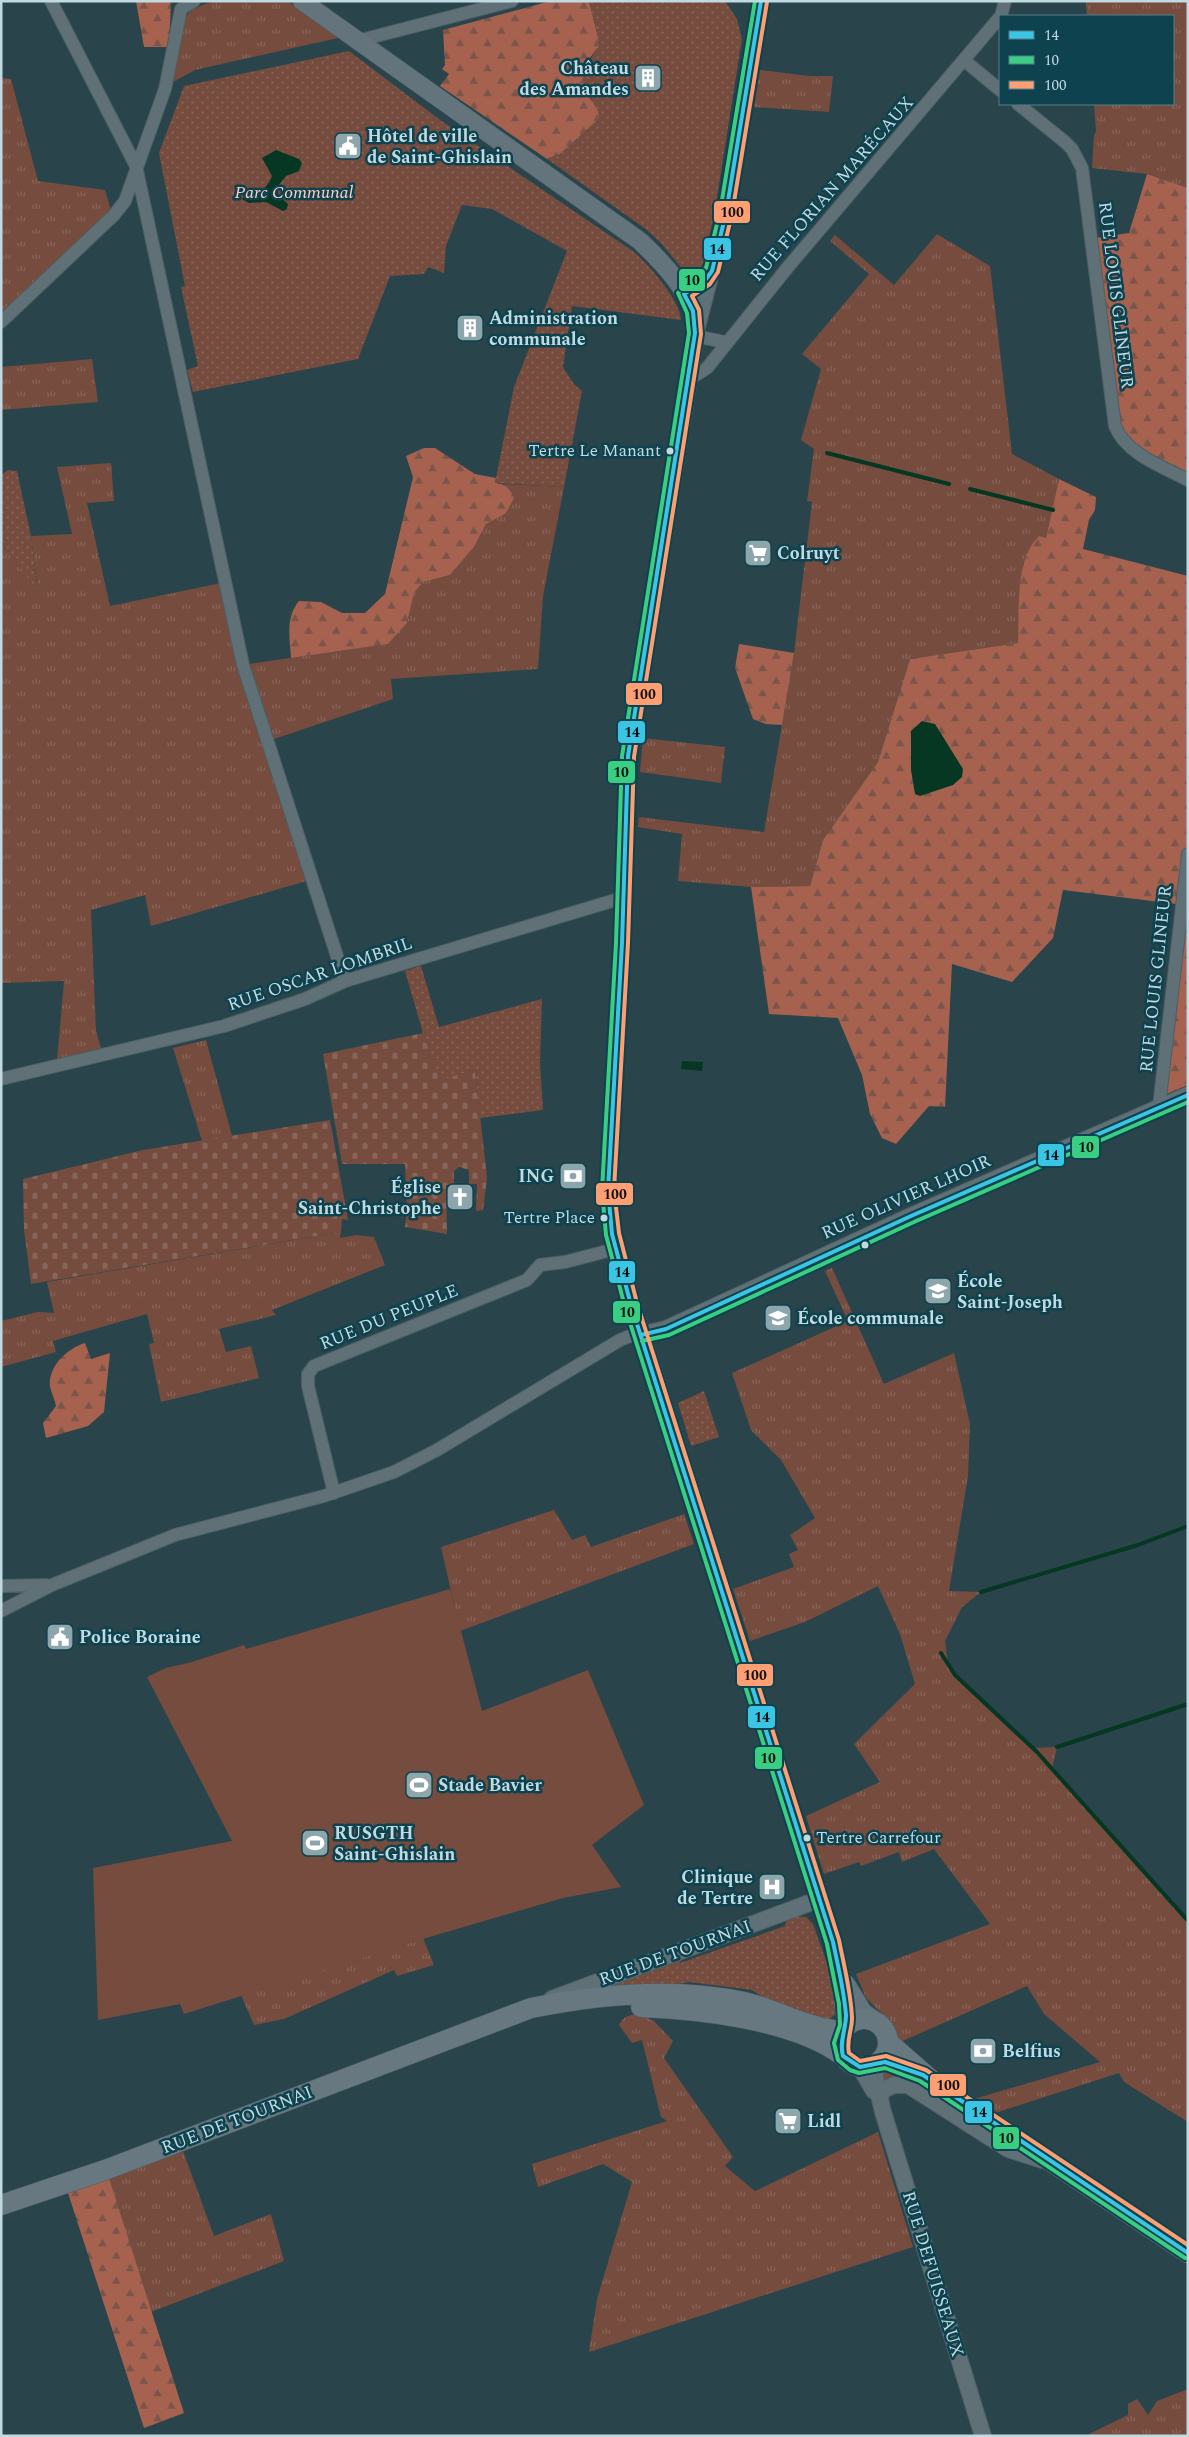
<svg xmlns="http://www.w3.org/2000/svg" width="1189" height="2437" viewBox="0 0 1189 2437" font-family="Spectral,serif">
<defs>
<pattern id="grass-tufts" width="24" height="20" patternUnits="userSpaceOnUse" patternTransform="scale(1.25)"><rect width="24" height="20" fill="#764c3e"/><path d="M3 7l-1-3M5 7V3M7 7l1-3M15 17l-1-3M17 17v-4M19 17l1-3" fill="none" stroke="#88655a"/></pattern>
<pattern id="forest-firs" width="22" height="20" patternUnits="userSpaceOnUse" patternTransform="scale(1.25)"><rect width="22" height="20" fill="#a6624e"/><path d="M5 1l3.5 6h-7zM16 11l3.5 6h-7z" fill="#7b554a"/></pattern>
<pattern id="cemetery-stones" width="16" height="16" patternUnits="userSpaceOnUse" patternTransform="scale(1.25)"><rect width="16" height="16" fill="#764c3e"/><path d="M2 7V4a2 2 0 0 1 4 0v3zM10 15v-3a2 2 0 0 1 4 0v3z" fill="#88655a"/></pattern>
<pattern id="park-dots" width="8" height="8" patternUnits="userSpaceOnUse" patternTransform="scale(1.25)"><rect width="8" height="8" fill="#764c3e"/><path d="M2 2h.1M6 6h.1" fill="none" stroke="#88655a" stroke-width="1.8" stroke-linecap="round"/></pattern>
</defs>
<rect width="100%" height="100%" fill="#29444b"/>
<path fill="url(#grass-tufts)" d="M 216,1 L 288,1 L 338,38 L 195,70 L 173,82 L 184,20 C 191,7 202,5 216,1 Z
M 1086,1 L 1188,1 L 1188,188 L 1147,174 L 1092,168 L 1094,135 L 1096,132 L 1094,104 L 1173,104 L 1173,16 L 1087,16 Z
M 760,70 L 809,76 L 833,76 L 829,112 L 754,107 Z
M 1,78 L 11,79 L 38,181 L 105,190 L 111,210 L 1,315 Z
M 937,234 L 990,266 L 1012,454 L 1059,479 L 1046,538 L 1023,564 L 1018,643 L 910,659 L 878,762 L 823,840 L 810,886 L 751,887 L 678,881 L 682,834 L 638,827 L 639,817 L 764,832 L 794,653 L 812,502 L 807,501 L 814,449 L 801,440 L 821,369 L 802,354 L 869,274 L 830,241 L 835,235 L 894,285 Z
M 92,359 L 98,402 L 1,410 L 1,367 Z
M 111,463 L 114,501 L 87,503 L 110,606 L 221,583 L 310,880 L 151,926 L 145,895 L 91,910 L 96,1031 L 101,1048 L 57,1060 L 64,981 L 1,983 L 1,540 L 38,591 L 31,536 L 72,534 L 57,467 Z
M 503,484 L 564,487 L 543,596 L 538,669 L 391,679 L 393,699 L 274,739 L 249,664 L 388,644 L 407,623 L 414,593 L 423,582 L 450,575 L 474,547 L 486,524 L 511,490 Z
M 643,738 L 725,747 L 721,783 L 640,772 Z
M 206,1040 L 232,1136 L 202,1141 L 173,1048 Z
M 341,1232 L 340,1238 L 356,1235 L 374,1237 L 385,1265 L 272,1310 L 276,1315 L 219,1329 L 226,1352 L 251,1346 L 259,1378 L 161,1402 L 149,1344 L 154,1343 L 147,1314 L 53,1341 L 56,1352 L 1,1367 L 1,1321 L 38,1312 L 54,1313 L 47,1282 Z
M 832,1268 L 884,1384 L 954,1353 L 970,1424 L 968,1476 L 949,1591 L 981,1592 L 962,1607 L 945,1641 L 948,1664 L 955,1675 L 1033,1748 L 1057,1747 L 1052,1769 L 1188,1921 L 1188,2122 L 1124,2082 L 1119,2073 L 995,2113 L 974,2099 L 1100,2062 L 1044,2014 L 1027,1986 L 898,2043 L 885,2017 L 866,1998 L 856,1974 L 990,1924 L 934,1849 L 902,1862 L 899,1852 L 861,1866 L 859,1862 L 824,1874 L 806,1816 L 880,1782 L 854,1744 L 915,1684 L 900,1634 L 878,1586 L 805,1622 L 750,1641 L 733,1589 L 794,1567 L 789,1554 L 798,1550 L 790,1535 L 815,1518 L 781,1460 L 751,1430 L 732,1373 L 848,1321 L 825,1271 Z
M 554,1510 L 572,1540 L 585,1535 L 591,1547 L 684,1514 L 694,1544 L 460,1631 L 441,1547 Z
M 423,1938 L 434,1965 L 397,1976 L 394,1970 L 284,2019 L 254,2025 L 241,1995 Z
M 638,2014 L 654,2021 L 673,2041 L 664,2058 L 733,2157 L 725,2166 L 755,2191 L 878,2132 L 913,2247 L 589,2352 L 597,2299 L 632,2182 L 603,2164 L 538,2187 L 532,2164 L 667,2121 L 661,2117 L 642,2040 L 632,2043 L 619,2025 C 623,2016 630,2015 638,2014 Z
M 890,2069 L 900,2071 L 926,2087 L 883,2082 L 883,2071 Z
M 183,2151 L 214,2236 L 271,2214 L 284,2261 L 151,2312 L 109,2178 Z
M 1188,2389 L 1188,2436 L 1085,2436 L 1128,2415 L 1128,2404 L 1137,2399 L 1148,2415 L 1157,2401 Z"/>
<path fill="url(#forest-firs)" d="M 136,1 L 171,1 L 169,47 L 144,47 Z
M 551,1 L 589,1 L 600,45 L 589,59 L 585,73 L 584,90 L 597,106 L 600,118 L 560,154 L 547,159 L 440,86 L 449,74 L 442,69 L 445,65 L 443,30 Z
M 1147,174 L 1188,188 L 1188,476 L 1134,445 L 1118,424 L 1095,238 L 1129,233 Z
M 424,448 L 435,448 L 475,474 L 496,478 L 495,483 C 506,484 510,488 514,498 L 506,513 L 486,524 L 474,547 L 450,575 L 423,582 L 414,593 L 407,623 L 388,644 L 291,658 C 290,638 285,618 299,601 L 321,602 L 342,613 L 365,613 L 385,594 L 413,477 L 406,456 Z
M 1059,479 L 1096,497 L 1095,510 L 1089,520 L 1083,549 L 1188,576 L 1188,1085 L 1164,1095 L 1184,905 L 1063,890 L 1053,938 L 1012,982 L 952,964 L 945,1107 L 929,1106 L 896,1144 L 882,1138 L 870,1114 L 862,1075 L 838,1018 L 769,1014 L 751,887 L 810,886 L 823,840 L 878,762 L 910,659 L 1018,643 C 1020,610 1014,560 1039,536 L 1046,538 Z
M 739,644 L 794,653 L 782,725 L 766,724 L 753,719 L 735,668 Z
M 85,1343 L 91,1359 L 110,1353 L 104,1412 L 88,1426 L 46,1438 L 43,1423 L 56,1406 C 55,1400 51,1392 50,1386 C 48,1366 68,1348 85,1343 Z
M 109,2178 L 184,2413 L 144,2428 L 68,2193 Z"/>
<path fill="url(#cemetery-stones)" d="M 423,1033 L 440,1079 L 475,1070 L 487,1178 L 483,1210 L 476,1211 L 477,1184 L 469,1184 L 469,1170 L 459,1167 L 454,1171 L 454,1184 L 446,1185 L 447,1234 L 405,1227 L 407,1210 L 405,1164 L 342,1164 L 323,1054 Z
M 330,1120 L 348,1220 L 342,1219 L 341,1232 L 31,1284 L 24,1229 L 23,1179 L 143,1150 Z"/>
<path fill="url(#park-dots)" d="M 589,1 L 725,1 L 737,19 L 742,39 L 714,216 L 702,267 L 696,272 L 684,271 L 661,243 L 647,230 L 547,159 L 560,154 L 600,118 C 597,104 587,98 584,90 C 580,73 591,57 600,45 Z
M 349,51 L 443,122 L 634,252 C 649,265 680,300 681,320 L 572,306 L 563,367 L 574,384 L 582,391 L 564,487 L 495,483 L 514,387 L 567,251 L 492,209 L 462,205 L 446,246 L 444,273 L 428,267 L 424,274 L 390,276 L 358,359 L 193,392 L 187,370 L 198,366 L 181,287 L 185,286 L 159,153 L 184,86 Z
M 8,470 L 17,471 L 31,536 L 38,592 L 1,540 L 1,475 Z
M 421,966 L 439,1027 L 542,999 L 540,1063 L 543,1110 L 480,1118 L 475,1070 L 440,1080 L 423,1033 L 405,971 Z
M 704,1391 L 719,1437 L 691,1446 L 678,1403 Z
M 793,1916 L 806,1917 L 813,1924 L 840,2000 L 835,2014 L 829,2020 L 783,2011 L 752,1990 L 689,1982 L 666,1986 L 616,1986 L 616,1981 L 683,1956 L 680,1963 L 785,1926 L 787,1918 Z"/>
<path fill="#764c3e" d="M 450,1589 L 482,1711 L 588,1670 L 644,1805 L 592,1845 L 621,1887 L 563,1898 L 426,1938 L 184,2014 L 180,2004 L 98,2020 L 93,1868 L 232,1841 L 147,1677 L 166,1668 L 192,1662 L 244,1645 L 246,1649 Z"/>
<path fill="#063723" d="M 276,150 L 299,159 L 302,163 L 299,171 L 286,176 L 278,186 L 278,195 L 288,204 L 287,209 L 283,211 L 266,202 L 249,203 L 242,199 C 256,188 264,196 272,176 L 262,158 Z
M 922,721 L 935,724 L 963,769 L 962,777 L 953,785 L 920,796 L 915,794 L 911,770 L 911,731 Z
M 682,1061 L 703,1062 L 702,1071 L 681,1069 Z"/>
<g fill="none" stroke-linecap="round" stroke-linejoin="round">
<path stroke="#063723" stroke-width="4" d="M 827,453 L 949,484
M 970,489 L 1053,510
M 981,1592 L 1138,1545 L 1188,1526
M 941,1653 L 955,1675 L 1037,1752 L 1188,1921
M 1057,1747 L 1188,1704"/>
<defs>
<path id="minor" d="M 51,1 L 136,166 L 243,665 L 345,981
M 1001,16 L 1005,1
M 357,41 L 512,1
M 965,61 L 1000,90
M 1018,104 L 1065,142 L 1072,149 L 1082,168 L 1115,426 C 1126,454 1163,467 1188,480
M 1,322 L 114,215 L 125,201 L 165,89 L 181,9 L 194,1
M 695,336 L 725,342
M 687,381 L 707,368 L 788,267 L 1000,17
M 1,1079 L 224,1026 L 305,999 L 345,981 L 622,898
M 1159,1107 L 1188,854
M 334,1493 L 308,1386 L 308,1374 L 314,1366 L 527,1280 L 540,1265 L 565,1262 L 615,1249
M 1,1586 L 47,1585
M 1,1611 L 52,1585 L 175,1535 L 324,1496 L 394,1472 L 437,1450 L 620,1340 L 630,1336 L 641,1335"/>
<path id="tertiary" d="M 684,294 L 706,279 L 712,271 L 726,213 L 761,1
M 696,331 L 711,273
M 641,1335 L 666,1329 L 911,1216 L 1188,1095
M 552,1999 L 820,1899
M 876,2064 L 875,2078 L 883,2112 L 983,2436
M 860,2067 L 874,2091
M 880,2097 L 883,2090 L 894,2085 L 908,2085 L 1008,2149 L 1042,2160"/>
<path id="secondary" d="M 302,1 L 640,241 C 661,261 691,291 695,322 C 696,329 695,338 694,345 L 628,756 L 622,943 L 608,1190 L 611,1229 L 617,1257 L 833,1942 L 840,1973 L 846,2026
M 846,1984 L 863,2012 L 874,2020"/>
<path id="primary" d="M 641,2007 C 699,2009 796,2020 843,2056
M840 2043a24 24 0 1 1 48 0a24 24 0 1 1-48 0Z
M 889,2043 L 938,2086 L 1188,2253
M 1,2205 L 105,2170 L 531,2008 C 600,1994 675,1987 744,2002 C 778,2010 808,2029 843,2031"/>
</defs>
<use href="#minor" stroke="#4b5f65" stroke-width="14"/>
<use href="#tertiary" stroke="#4b5f65" stroke-width="18"/>
<use href="#secondary" stroke="#4b5f65" stroke-width="19"/>
<use href="#primary" stroke="#4b5f65" stroke-width="21"/>
<use href="#minor" stroke="#5f7176" stroke-width="12"/>
<use href="#tertiary" stroke="#5f7176" stroke-width="16"/>
<use href="#secondary" stroke="#64747c" stroke-width="18"/>
<use href="#primary" stroke="#687881" stroke-width="20"/>
<defs>
<path id="bus-1" d="M 761,1 L 726,213 L 712,271 L 706,279 L 684,294 L 693,311 L 695,333 L 628,756 L 622,943 L 608,1190 L 612,1234 L 631,1305 L 833,1942 C 838,1966 844,1990 846,2015 C 846,2030 839,2041 843,2056 L 860,2067 L 885,2062 L 923,2075 L 1188,2253
M 641,1335 L 666,1329 L 911,1216 L 1188,1095"/>
<path id="bus-2" d="M 755,1 L 720,212 L 706,268 L 678,293 L 687,313 L 689,333 L 622,756 L 616,943 L 602,1190 L 606,1235 L 625,1307 L 827,1944 L 839,2004 L 840,2025 L 834,2043 L 838,2060 L 850,2070 L 859,2073 L 885,2068 L 920,2081 L 1185,2258
M 642,1341 L 669,1335 L 914,1222 L 1188,1102"/>
<path id="bus-3" d="M 767,2 L 732,214 L 718,272 L 710,284 L 692,296 L 699,310 L 701,334 L 634,757 L 628,943 L 614,1190 L 619,1233 L 637,1303 L 839,1940 C 844,1966 851,1992 852,2018 C 852,2031 846,2040 849,2053 L 860,2061 L 886,2056 L 926,2070 L 1188,2245"/>
</defs>
<use href="#bus-1" stroke="#0e424e" stroke-width="8"/>
<use href="#bus-2" stroke="#0e424e" stroke-width="8"/>
<use href="#bus-3" stroke="#0e424e" stroke-width="8"/>
<use href="#bus-1" stroke="#3ac5e4" stroke-width="4"/>
<use href="#bus-2" stroke="#3ace82" stroke-width="4"/>
<use href="#bus-3" stroke="#fd9f72" stroke-width="4"/>
</g>
<defs>
<symbol id="building-square" viewBox="-11 -11 22 22"><rect x="-9" y="-9" width="18" height="18" rx="4" fill="#8ca6ac" stroke="#0e424e"/><path d="M-4-6H4V6H1V3H-1V6H-4ZM-2.5-4.3h1.7v1.8h-1.7ZM.8-4.3h1.7v1.8H.8ZM-2.5-1h1.7V.8h-1.7ZM.8-1h1.7V.8H.8Z" fill="#fff"/></symbol>
<symbol id="civic-square" viewBox="-11 -11 22 22"><rect x="-9" y="-9" width="18" height="18" rx="4" fill="#8ca6ac" stroke="#0e424e"/><path d="M-.6-6.5H3V-4.5H.6V-3L4-1V1h2V6H-6V1h2V-1L-.6-3ZM-1.2 2.5V6h2.4V2.5Z" fill="#fff"/></symbol>
<symbol id="supermarket-square" viewBox="-11 -11 22 22"><rect x="-9" y="-9" width="18" height="18" rx="4" fill="#8ca6ac" stroke="#0e424e"/><path d="M-6-5.5h2.5l.6 2H6L4.5 2H-2.5L-4.4-4H-6ZM-1.5 3.2a1.3 1.3 0 1 0 .1 0ZM3 3.2a1.3 1.3 0 1 0 .1 0Z" fill="#fff"/></symbol>
<symbol id="bank-square" viewBox="-11 -11 22 22"><rect x="-9" y="-9" width="18" height="18" rx="4" fill="#8ca6ac" stroke="#0e424e"/><path d="M-6-4H6V4H-6ZM0-2.3a2.3 2.3 0 1 0 0 4.6a2.3 2.3 0 1 0 0-4.6Z" fill="#fff"/></symbol>
<symbol id="church-square" viewBox="-11 -11 22 22"><rect x="-9" y="-9" width="18" height="18" rx="4" fill="#8ca6ac" stroke="#0e424e"/><path d="M-1.2-6h2.4v3.5h3.3v2.4h-3.3V6h-2.4V-.1h-3.3v-2.4h3.3Z" fill="#fff"/></symbol>
<symbol id="school-square" viewBox="-11 -11 22 22"><rect x="-9" y="-9" width="18" height="18" rx="4" fill="#8ca6ac" stroke="#0e424e"/><path d="M0-5L7-2L0 1L-7-2ZM-4 1L0 2.5L4 1V4Q0 6-4 4Z" fill="#fff"/></symbol>
<symbol id="stadium-square" viewBox="-11 -11 22 22"><rect x="-9" y="-9" width="18" height="18" rx="4" fill="#8ca6ac" stroke="#0e424e"/><path d="M0-5a6.5 5 0 1 0 0 10a6.5 5 0 1 0 0-10ZM-3.5-1.8h7v3.6h-7Z" fill="#fff"/></symbol>
<symbol id="hospital-square" viewBox="-11 -11 22 22"><rect x="-9" y="-9" width="18" height="18" rx="4" fill="#8ca6ac" stroke="#0e424e"/><path d="M-5-5h3v3.5h4V-5h3V5h-3V1.5h-4V5h-3Z" fill="#fff"/></symbol>
</defs>
<g fill-rule="evenodd">
<use href="#building-square" x="632" y="62" width="32" height="32"/>
<use href="#civic-square" x="332" y="130" width="32" height="32"/>
<use href="#building-square" x="454" y="312" width="32" height="32"/>
<use href="#supermarket-square" x="742" y="537" width="32" height="32"/>
<use href="#bank-square" x="557" y="1160" width="32" height="32"/>
<use href="#church-square" x="444" y="1181" width="32" height="32"/>
<use href="#school-square" x="922" y="1275" width="32" height="32"/>
<use href="#school-square" x="762" y="1302" width="32" height="32"/>
<use href="#civic-square" x="44" y="1621" width="32" height="32"/>
<use href="#stadium-square" x="403" y="1769" width="32" height="32"/>
<use href="#stadium-square" x="299" y="1827" width="32" height="32"/>
<use href="#hospital-square" x="756" y="1871" width="32" height="32"/>
<use href="#bank-square" x="967" y="2035" width="32" height="32"/>
<use href="#supermarket-square" x="772" y="2105" width="32" height="32"/>
</g>
<g fill="#c1dae1" stroke="#0e424e" stroke-width="2">
<circle cx="670" cy="451" r="4.5"/>
<circle cx="604" cy="1218" r="4.5"/>
<circle cx="865" cy="1245" r="4.5"/>
<circle cx="807" cy="1838" r="4.5"/>
</g>
<g text-anchor="middle" dominant-baseline="central" stroke-width="5" stroke-linejoin="round" paint-order="stroke">
<g font-size="17" fill="#c1dae1" stroke="#0e424e" text-anchor="end">
<text x="661" y="451">Tertre Le Manant</text>
<text x="595" y="1218">Tertre Place</text>
<text x="816" y="1838" text-anchor="start">Tertre Carrefour</text>
</g>
<g font-size="18" font-weight="bold" fill="#c1dae1" stroke="#0e424e" text-anchor="start">
<text x="629" y="68" text-anchor="end">Château<tspan x="629" dy="21">des Amandes</tspan></text>
<text x="367" y="136">Hôtel de ville<tspan x="367" dy="21">de Saint-Ghislain</tspan></text>
<text x="489" y="318">Administration<tspan x="489" dy="21">communale</tspan></text>
<text x="777" y="553">Colruyt</text>
<text x="554" y="1176" text-anchor="end">ING</text>
<text x="441" y="1187" text-anchor="end">Église<tspan x="441" dy="21">Saint-Christophe</tspan></text>
<text x="957" y="1281">École<tspan x="957" dy="21">Saint-Joseph</tspan></text>
<text x="797" y="1318">École communale</text>
<text x="79" y="1637">Police Boraine</text>
<text x="438" y="1785">Stade Bavier</text>
<text x="334" y="1833">RUSGTH<tspan x="334" dy="21">Saint-Ghislain</tspan></text>
<text x="753" y="1877" text-anchor="end">Clinique<tspan x="753" dy="21">de Tertre</tspan></text>
<text x="1002" y="2051">Belfius</text>
<text x="807" y="2121">Lidl</text>
</g>
<g font-size="18" fill="#c1dae1" stroke="#0e424e">
<text transform="translate(832 189) rotate(-49)">RUE FLORIAN MARÉCAUX</text>
<text transform="translate(1116 295) rotate(83)">RUE LOUIS GLINEUR</text>
<text transform="translate(320 974) rotate(-19)">RUE OSCAR LOMBRIL</text>
<text transform="translate(1156 979) rotate(-84)">RUE LOUIS GLINEUR</text>
<text transform="translate(906 1197) rotate(-24)">RUE OLIVIER LHOIR</text>
<text transform="translate(389 1317) rotate(-22)">RUE DU PEUPLE</text>
<text transform="translate(675 1953) rotate(-20)">RUE DE TOURNAI</text>
<text transform="translate(237 2120) rotate(-21)">RUE DE TOURNAI</text>
<text transform="translate(933 2274) rotate(73)">RUE DEFUISSEAUX</text>
</g>
<g font-size="18" font-style="italic" fill="#fecfc1" stroke="#0e424e">
<text x="294" y="192">Parc Communal</text>
</g>
</g>
<g stroke="#0e424e" stroke-width="2">
<rect x="713" y="200" width="38" height="24" rx="5" fill="#fd9f72"/>
<rect x="703" y="237" width="29" height="24" rx="5" fill="#3ac5e4"/>
<rect x="678" y="268" width="28" height="24" rx="5" fill="#3ace82"/>
<rect x="625" y="682" width="38" height="24" rx="5" fill="#fd9f72"/>
<rect x="617" y="720" width="29" height="24" rx="5" fill="#3ac5e4"/>
<rect x="607" y="760" width="29" height="24" rx="5" fill="#3ace82"/>
<rect x="1071" y="1135" width="29" height="24" rx="5" fill="#3ace82"/>
<rect x="1037" y="1143" width="28" height="24" rx="5" fill="#3ac5e4"/>
<rect x="595" y="1182" width="39" height="24" rx="5" fill="#fd9f72"/>
<rect x="608" y="1260" width="28" height="24" rx="5" fill="#3ac5e4"/>
<rect x="612" y="1300" width="29" height="24" rx="5" fill="#3ace82"/>
<rect x="736" y="1663" width="38" height="24" rx="5" fill="#fd9f72"/>
<rect x="747" y="1705" width="29" height="24" rx="5" fill="#3ac5e4"/>
<rect x="754" y="1746" width="29" height="24" rx="5" fill="#3ace82"/>
<rect x="929" y="2073" width="38" height="24" rx="5" fill="#fd9f72"/>
<rect x="964" y="2100" width="29" height="24" rx="5" fill="#3ac5e4"/>
<rect x="992" y="2126" width="28" height="24" rx="5" fill="#3ace82"/>
</g>
<g font-size="14" text-anchor="middle" font-weight="bold" fill="#111">
<text x="732" y="217">100</text>
<text x="717" y="254">14</text>
<text x="692" y="285">10</text>
<text x="644" y="699">100</text>
<text x="632" y="737">14</text>
<text x="621" y="777">10</text>
<text x="1086" y="1152">10</text>
<text x="1051" y="1160">14</text>
<text x="615" y="1199">100</text>
<text x="622" y="1277">14</text>
<text x="627" y="1317">10</text>
<text x="755" y="1680">100</text>
<text x="762" y="1722">14</text>
<text x="768" y="1763">10</text>
<text x="948" y="2090">100</text>
<text x="979" y="2117">14</text>
<text x="1006" y="2143">10</text>
</g>
<rect width="1189" height="2437" fill="none" stroke="#c1dae1" stroke-width="5"/>
<rect x="999" y="15" width="175" height="90" fill="#0e424e" stroke="#567f89"/>
<rect x="1009" y="31" width="25" height="8" fill="#3ac5e4" stroke="#567f89"/>
<text x="1044" y="40" font-size="15" fill="#c1dae1">14</text>
<rect x="1009" y="56" width="25" height="8" fill="#3ace82" stroke="#567f89"/>
<text x="1044" y="65" font-size="15" fill="#c1dae1">10</text>
<rect x="1009" y="81" width="25" height="8" fill="#fd9f72" stroke="#567f89"/>
<text x="1044" y="90" font-size="15" fill="#c1dae1">100</text>
</svg>
